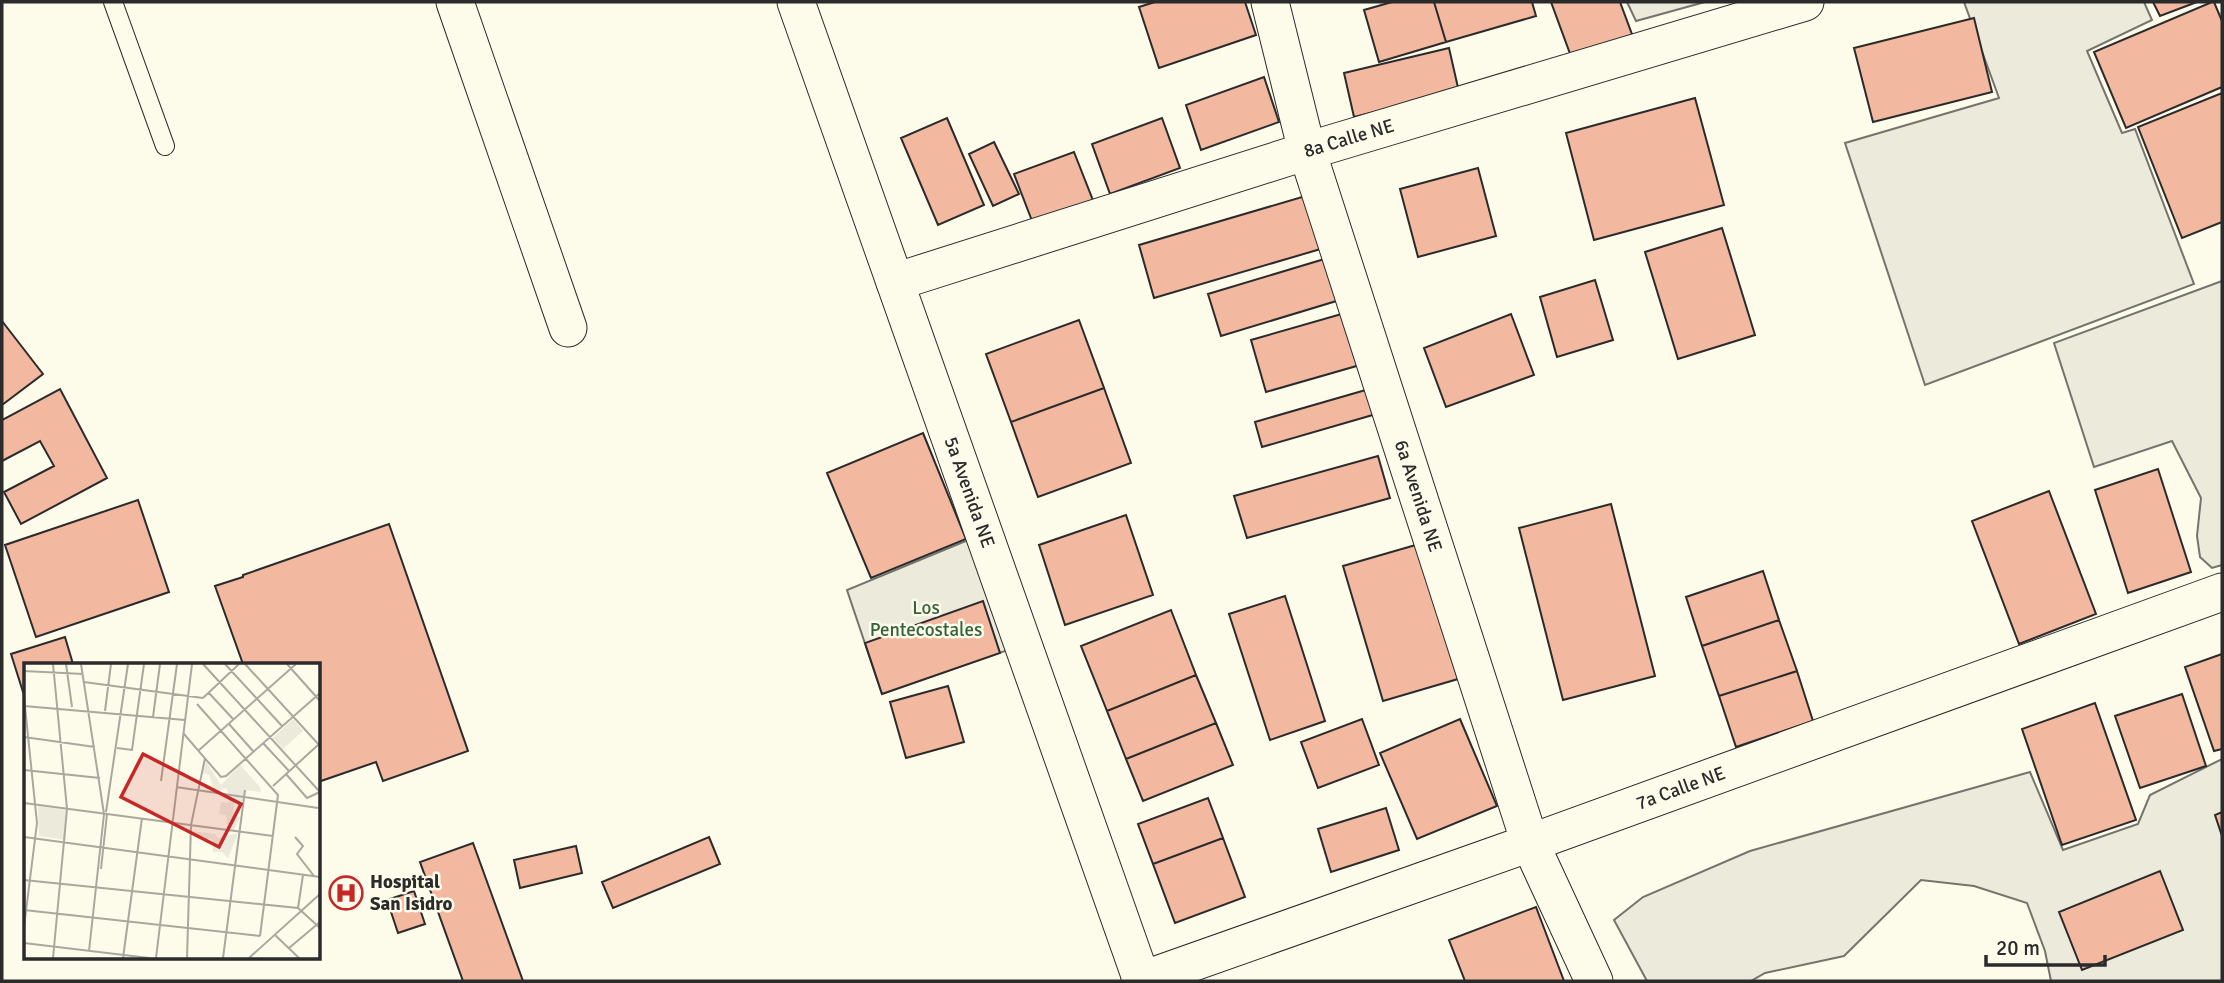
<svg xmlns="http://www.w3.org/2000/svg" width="2224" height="983" viewBox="0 0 2224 983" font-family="Signika,sans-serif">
<rect width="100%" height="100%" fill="#fdfbea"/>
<path fill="#ecebdb" stroke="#74746e" stroke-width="2" d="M 1627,2 L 1705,2 L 1636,21 Z
M 1964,2 L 2144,2 L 2152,20 L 2087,51 L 2122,133 L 2135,129 L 2194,284 L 1925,385 L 1845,143 L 1999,98 Z
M 2222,281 L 2222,565 L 2212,568 L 2200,557 L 2197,536 L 2201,498 L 2172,441 L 2094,467 L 2054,343 Z
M 973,538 L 1011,649 L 882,694 L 847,590 Z
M 2222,759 L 2222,981 L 2051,981 L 2045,951 L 2027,903 L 1974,886 L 1921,880 L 1844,956 L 1765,973 L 1751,981 L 1647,981 L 1614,920 L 1643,897 L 1750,851 L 2030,772 L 2063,850 L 2138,824 L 2150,795 Z"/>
<path fill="#f2b8a0" stroke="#2b2b2b" stroke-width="2" d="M 1155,2 L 1245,2 L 1256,35 L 1159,68 L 1139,7 Z
M 1392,2 L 1434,2 L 1446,42 L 1379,62 L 1364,10 Z
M 1434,2 L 1532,2 L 1536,16 L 1446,42 Z
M 1551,2 L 1620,2 L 1633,37 L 1572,59 Z
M 2153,2 L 2197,2 L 2160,16 Z
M 2212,2 L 2214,2 L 2222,21 L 2222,87 L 2126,128 L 2094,52 Z
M 1974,18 L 1992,92 L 1873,122 L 1854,48 Z
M 1449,48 L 1459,92 L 1354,117 L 1344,73 Z
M 1264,77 L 1279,122 L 1201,150 L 1186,105 Z
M 2222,93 L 2222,222 L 2182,238 L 2138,127 Z
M 1695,98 L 1724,205 L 1594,240 L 1566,133 Z
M 947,118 L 984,205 L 938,225 L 901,138 Z
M 1162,118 L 1180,168 L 1110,194 L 1092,144 Z
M 994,142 L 1019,194 L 993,206 L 969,154 Z
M 1074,152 L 1094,203 L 1034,226 L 1014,174 Z
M 1478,168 L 1496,236 L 1418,257 L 1400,189 Z
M 1309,195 L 1324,248 L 1154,298 L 1139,245 Z
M 1722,228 L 1755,335 L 1678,359 L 1645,252 Z
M 1331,257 L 1343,299 L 1221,336 L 1208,294 Z
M 1595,280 L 1613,340 L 1557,357 L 1540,297 Z
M 1345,313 L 1360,365 L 1266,392 L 1251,340 Z
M 1511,314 L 1534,375 L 1446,407 L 1424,348 Z
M 1079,320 L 1104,388 L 1011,422 L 986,354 Z
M 2,321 L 43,374 L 2,405 Z
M 1376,387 L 1383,412 L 1262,447 L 1255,422 Z
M 1104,388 L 1131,463 L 1038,497 L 1011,422 Z
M 60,389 L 107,478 L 21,524 L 4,492 L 54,466 L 40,441 L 2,461 L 2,420 Z
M 923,433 L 966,539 L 871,578 L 827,473 Z
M 1378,456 L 1390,498 L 1247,538 L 1234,496 Z
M 2158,469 L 2191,572 L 2128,593 L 2095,490 Z
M 2049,491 L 2096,614 L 2019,644 L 1972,521 Z
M 138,500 L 169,592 L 36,637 L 5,545 Z
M 1611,504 L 1655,676 L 1563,700 L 1519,528 Z
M 1126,515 L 1153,595 L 1065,625 L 1039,545 Z
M 389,524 L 468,751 L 383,781 L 376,762 L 318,782 L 318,664 L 243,664 L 215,586 L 243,577 L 243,575 Z
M 1419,544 L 1458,679 L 1383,701 L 1343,566 Z
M 1763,571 L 1779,620 L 1702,646 L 1686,597 Z
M 1285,596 L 1325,721 L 1270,740 L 1229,614 Z
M 983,601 L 1000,653 L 882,694 L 865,643 Z
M 1171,610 L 1196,675 L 1107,711 L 1081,646 Z
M 1779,620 L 1797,671 L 1719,696 L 1702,646 Z
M 65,637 L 73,664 L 26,664 L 26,691 L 23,692 L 11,654 Z
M 2222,654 L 2222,749 L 2214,751 L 2185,667 Z
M 1797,671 L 1813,721 L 1736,747 L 1719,696 Z
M 1196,675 L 1216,723 L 1126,759 L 1107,711 Z
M 948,686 L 964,742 L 906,758 L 890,702 Z
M 2182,694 L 2206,766 L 2140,788 L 2115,716 Z
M 2095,703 L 2136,820 L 2062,845 L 2022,729 Z
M 1362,719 L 1379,765 L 1318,788 L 1301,742 Z
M 1460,719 L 1497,806 L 1417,839 L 1380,753 Z
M 1216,723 L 1233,765 L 1143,801 L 1126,759 Z
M 1208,798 L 1223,838 L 1153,864 L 1138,824 Z
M 1386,808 L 1399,850 L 1331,872 L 1318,829 Z
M 2222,812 L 2222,836 L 2215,815 Z
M 709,837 L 720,864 L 613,908 L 602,882 Z
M 1223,838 L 1245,897 L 1175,923 L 1153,864 Z
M 473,843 L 523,981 L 463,981 L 420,862 Z
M 576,846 L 582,873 L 520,888 L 514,860 Z
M 2160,871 L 2183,930 L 2082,970 L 2059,912 Z
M 414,891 L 425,924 L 398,933 L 387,900 Z
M 1536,907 L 1564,981 L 1465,981 L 1449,940 Z"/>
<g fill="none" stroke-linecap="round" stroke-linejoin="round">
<defs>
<path id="service" d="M 113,2 L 165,146"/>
<g id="minor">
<path d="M 455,2 L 568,328"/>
<path id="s1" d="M 796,2 L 1142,981"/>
<path id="s2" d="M 1270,2 L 1307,151 L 1530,843 L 1594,981"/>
<path id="s3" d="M 895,282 L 1307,151 L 1805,2"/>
<path id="s4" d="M 1140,981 L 1530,843 L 2222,592"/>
</g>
</defs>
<use href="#service" stroke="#2b2b2b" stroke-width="20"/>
<use href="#minor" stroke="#2b2b2b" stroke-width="39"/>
<use href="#service" stroke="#fdfbea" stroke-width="18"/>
<use href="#minor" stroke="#fdfbea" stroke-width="37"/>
</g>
<defs>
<symbol id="hospital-ring" viewBox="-11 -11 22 22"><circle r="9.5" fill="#fdfbea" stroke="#c62828" stroke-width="1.5"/><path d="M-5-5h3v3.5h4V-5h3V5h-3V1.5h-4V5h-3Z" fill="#c62828"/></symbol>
</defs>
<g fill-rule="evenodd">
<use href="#hospital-ring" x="327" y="874" width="38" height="38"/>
</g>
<g text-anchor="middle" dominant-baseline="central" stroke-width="5" stroke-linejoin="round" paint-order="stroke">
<g font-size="19" fill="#2b2b2b" stroke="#fdfbea">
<text stroke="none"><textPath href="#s3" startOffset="476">8a Calle NE</textPath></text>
<text stroke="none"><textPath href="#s1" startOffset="520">5a Avenida NE</textPath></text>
<text stroke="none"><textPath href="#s2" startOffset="516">6a Avenida NE</textPath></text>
<text stroke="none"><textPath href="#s4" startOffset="574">7a Calle NE</textPath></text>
</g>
<g font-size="19" fill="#34623c" stroke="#fdfbea">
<text x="926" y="608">Los<tspan x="926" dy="22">Pentecostales</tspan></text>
</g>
<g font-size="19" font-weight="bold" fill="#2b2b2b" stroke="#fdfbea" text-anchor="start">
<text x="370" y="882">Hospital<tspan x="370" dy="22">San Isidro</tspan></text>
</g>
</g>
<g transform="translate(24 663)">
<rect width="296" height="296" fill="#fdfbea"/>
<path d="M 269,56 L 279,68 L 259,86 L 249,75 ZM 181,97 L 197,122 L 216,102 L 236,124 L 237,129 L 221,127 L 219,138 L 210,140 L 209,153 L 217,154 L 210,167 L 204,166 L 202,152 L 195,151 L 197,139 L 204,140 L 206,133 L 202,125 L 191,129 L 185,112 L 178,110 ZM 14,143 L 42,147 L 42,177 L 15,173 ZM 169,168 L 191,171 L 194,175 L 214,170 L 204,195 L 198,189 L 189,189 L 188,176 L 170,174 Z" fill="#ecebdb"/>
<path fill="none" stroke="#a9a89e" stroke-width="2" d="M 42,1 L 48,44M 57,1 L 80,151 L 65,288M 179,1 L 296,129M 201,1 L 258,63M 221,1 L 296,83M 263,1 L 296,38M 0,8 L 59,11M 60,19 L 179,35M 185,30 L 209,56M 0,34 L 13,160 L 0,264M 179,35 L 215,1M 173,41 L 254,132 L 236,273M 0,43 L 161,57M 81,48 L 87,1M 129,54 L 136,1M 205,61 L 229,88M 160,71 L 197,114 L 202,113 L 296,30M 0,74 L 71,84M 239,80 L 265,108M 93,85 L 108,87 L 120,1M 174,88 L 272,1M 0,107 L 76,115M 262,111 L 283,135 L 296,129M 137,118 L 153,1M 249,123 L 294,82M 152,124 L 294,145M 0,140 L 249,173M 82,149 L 104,1M 0,174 L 296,214M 271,174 L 279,183 L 273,191 L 290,213M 77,206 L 83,151M 0,217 L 274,245 L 296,265M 274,245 L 279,212M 0,247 L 236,273M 251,272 L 275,295M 0,280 L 125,295M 265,285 L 296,259M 29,295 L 43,146 L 29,1M 99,295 L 118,155M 132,295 L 168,1M 163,295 L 167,162 L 181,95M 199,295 L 221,127M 225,295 L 296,231"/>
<path fill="#c62828" fill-opacity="0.15" stroke="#c62828" stroke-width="3.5" d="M 119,91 L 217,141 L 195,184 L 97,134 Z"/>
<rect width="296" height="296" fill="none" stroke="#2b2b2b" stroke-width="3.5"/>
</g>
<rect width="2224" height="983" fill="none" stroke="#2b2b2b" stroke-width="7"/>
<path d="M1986 955v10h119v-10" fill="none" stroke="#2b2b2b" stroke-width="3.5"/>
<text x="1996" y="955" font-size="21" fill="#2b2b2b" stroke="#fdfbea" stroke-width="5" paint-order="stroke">20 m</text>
</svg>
